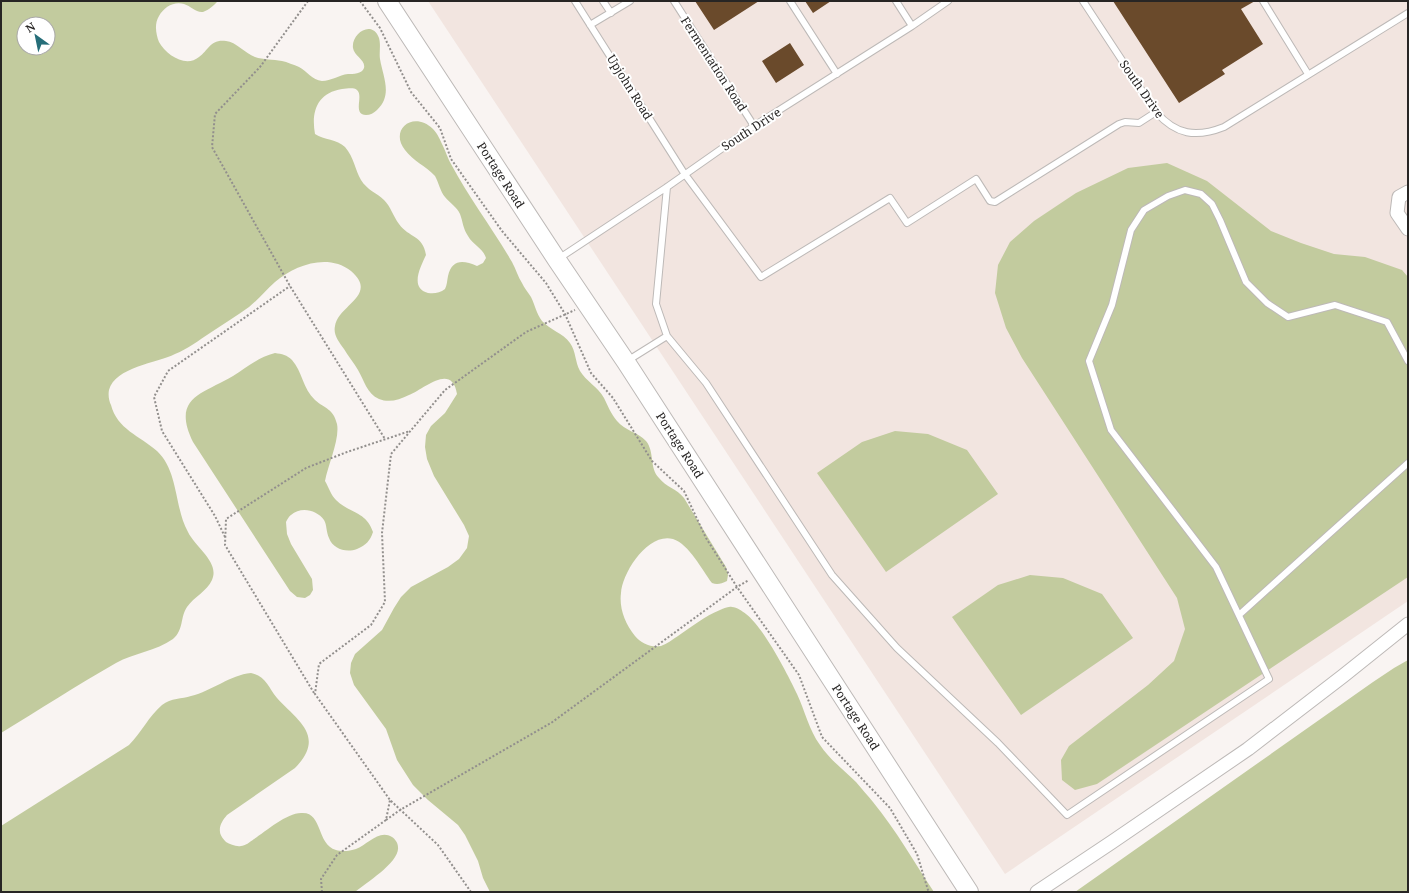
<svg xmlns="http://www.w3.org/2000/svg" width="1409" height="893" viewBox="0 0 1409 893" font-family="'Noto Serif',serif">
<rect width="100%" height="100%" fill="#f9f4f2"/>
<path fill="#f2e5e0" d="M 428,1 L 1408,1 L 1408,601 L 1005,874 Z"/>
<path fill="#c2cb9e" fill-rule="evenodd" d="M 1,1 L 218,1 C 214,5 209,10 203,12 C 196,13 191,6 184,4 C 174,1 164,7 159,16 C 154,24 156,34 159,42 C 166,55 186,68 199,57 C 209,50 210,39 226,41 C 236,42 245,53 255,57 C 263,60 273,59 282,61 C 287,62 294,65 299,67 C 307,71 312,80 322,81 C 331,81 339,75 348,74 C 353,74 362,74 364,68 C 366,60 354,56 353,48 C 351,34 372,19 379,38 C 381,45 379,53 380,59 C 383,77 393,95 377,110 C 374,113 370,115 366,115 C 352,114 364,96 357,90 C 353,87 347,89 342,89 C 317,93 311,112 315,134 C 324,140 337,139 345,147 C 354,157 355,170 361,180 C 367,190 377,193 384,200 C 391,207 393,216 399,224 C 409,238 423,235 426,255 C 421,266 409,288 428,293 C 434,294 440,293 445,289 C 447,285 447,281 448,276 C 452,259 463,260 477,266 L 483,263 L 486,258 C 483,248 473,245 468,236 C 463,229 463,222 460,214 C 457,207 450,203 445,197 C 440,191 439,183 435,176 C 426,166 413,161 405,150 C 389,130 413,110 433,129 C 438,134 440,140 443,146 C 446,152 448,159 451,164 C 469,198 493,229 512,262 C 516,269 518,277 522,283 C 524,288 528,292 531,297 C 535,305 536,313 542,321 C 550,330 563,333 570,343 C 576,351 575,362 580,371 C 586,381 598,387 604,398 C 608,406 611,414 617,421 C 625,431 638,432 646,441 C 655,452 649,468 659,478 C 666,487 677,489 684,498 L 726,567 L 728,575 L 727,581 C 721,584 717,585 712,583 C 702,570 689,544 673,539 C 648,532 622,573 621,593 C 619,608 625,624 635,636 C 641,643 651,648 661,646 C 667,644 673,639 678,636 C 691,627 705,616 720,610 C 723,609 728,606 732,607 C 737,607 742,611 746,614 C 764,628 787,673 797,694 C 805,711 809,730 820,745 C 830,760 844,770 856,782 C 862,789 868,796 873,802 C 896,830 914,862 934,892 L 490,892 L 483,878 L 478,861 L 465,835 L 458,825 L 428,800 L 413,785 L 397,760 L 386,729 L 354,685 L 350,673 L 351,663 L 355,654 L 382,630 L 394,608 L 401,597 L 411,587 L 448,567 L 459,559 L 467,548 L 469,536 L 464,525 L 434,476 L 427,459 L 425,447 L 426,435 L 431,426 L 445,413 L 457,394 C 452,362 424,389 409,395 C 399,400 389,403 379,399 C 367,394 364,380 358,370 C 354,363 348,356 344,349 C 339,342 333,335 335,326 C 338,305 379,295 351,271 C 328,253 295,265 275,282 C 266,290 259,299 249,307 C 237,316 223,324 210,333 C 199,340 188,349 175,354 C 157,363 115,367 109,390 C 108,395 109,401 111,405 C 117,429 140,436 157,451 C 179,472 174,507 188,532 C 195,547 220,562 212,580 C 207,591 194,597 187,607 C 180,617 184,630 173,639 C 156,651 134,653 116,663 C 77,685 39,710 1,733 ZM 24,24 L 48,24 L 48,48 L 24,48 Z
M 1167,163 L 1207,181 L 1271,231 L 1301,243 L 1334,254 L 1365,257 L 1402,270 L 1408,277 L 1408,577 L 1097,784 L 1075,790 L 1062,780 L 1061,760 L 1069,746 L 1148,685 L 1174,661 L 1185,629 L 1177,598 L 1022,358 L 1006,328 L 995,293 L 998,265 L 1010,242 L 1034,221 L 1076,193 L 1128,168 Z
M 275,353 C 282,354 287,355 292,360 C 302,371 303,389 315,400 C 325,409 333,408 337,424 C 340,439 328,465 325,481 C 329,488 331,495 336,500 C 350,514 366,511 373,532 C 370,541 366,545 357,549 C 346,553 333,549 329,538 C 326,532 327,525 324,520 C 317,510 301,506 291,515 C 289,516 287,520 286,522 L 287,534 L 291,544 L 312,579 L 313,590 L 310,595 L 305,598 L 297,597 L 290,591 L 193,442 C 171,397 203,394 233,376 C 247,367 259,357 275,353 Z
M 895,431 L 928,434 L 967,450 L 998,494 L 886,572 L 817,473 L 862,442 Z
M 1030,575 L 1063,578 L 1102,594 L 1133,638 L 1021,715 L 952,617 L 998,585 Z
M 1408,660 L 1408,892 L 1075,892 L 1373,682 L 1394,668 Z
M 251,673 C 266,676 268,687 277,698 C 298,721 326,736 295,768 L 227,815 C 223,820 219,825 220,832 C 220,835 224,840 226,842 C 230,844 236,847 241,846 C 245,846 250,842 254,839 C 266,831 287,813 301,813 C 323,811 316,844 336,850 C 342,852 350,851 356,849 C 367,845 379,829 392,837 C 395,839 398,843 398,847 C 400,862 366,883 355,892 L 1,892 L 1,826 L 129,745 C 141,733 149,716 162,705 C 171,698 182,699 191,696 C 212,691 230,675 251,673 Z"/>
<path fill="#6a4a2b" d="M 695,1 L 759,1 L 714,30 Z
M 805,1 L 831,1 L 813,13 Z
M 1113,1 L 1255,1 L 1241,9 L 1263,44 L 1222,70 L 1225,74 L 1179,103 Z
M 790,43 L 804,65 L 776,83 L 762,61 Z"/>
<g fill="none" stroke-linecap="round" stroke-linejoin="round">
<defs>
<path id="lane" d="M 575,1 L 684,173 L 761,277 L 890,198 L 907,223 L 976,179 L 990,201 L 995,202 L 1119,124 L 1125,122 L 1139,123 L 1156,112
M 603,1 L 611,13
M 674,1 L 754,126
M 790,1 L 837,74
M 896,1 L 912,26
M 1083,1 L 1156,112 C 1176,135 1196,138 1224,127 L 1408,13
M 1263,1 L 1308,74
M 590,25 L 630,1
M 667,187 L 656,304 L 667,336
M 558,259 L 667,187 L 754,126 L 912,26 L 948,1
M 627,361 L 667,336 L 706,383 L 832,575 L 897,648 L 998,743 L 1067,815 L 1269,679 L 1216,567 L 1111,430 L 1089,361 L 1112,305 L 1131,230 L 1144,210 L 1168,196 L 1185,190 L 1201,194 L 1212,204 L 1220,220 L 1246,282 L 1267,303 L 1288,317 L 1335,305 L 1387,322 L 1408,361
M 1239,615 L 1408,463"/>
<path id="street" d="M 1408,192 L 1399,197 L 1397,213 L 1408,229
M 1037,892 L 1112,842 L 1248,749 L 1343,676 L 1408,624"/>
<path id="secondary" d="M 387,1 L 557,260 L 626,362 L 969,892"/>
</defs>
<use href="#lane" stroke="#bdb9b7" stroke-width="8"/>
<use href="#street" stroke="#bdb9b7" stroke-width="15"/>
<use href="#secondary" stroke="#bdb9b7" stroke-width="20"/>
<path stroke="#928f8d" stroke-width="2" stroke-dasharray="2 2" stroke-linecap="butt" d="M 308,1 L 260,67 L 215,114 L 212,147 L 290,286 L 385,439
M 360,1 L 380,28 L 411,92 L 440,128 L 451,159 L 502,231 L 546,283 L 565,314 L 591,373 L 613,398 L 652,461 L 684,491 L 706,538 L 737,587 L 799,675 L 822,737 L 890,808 L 917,854 L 928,890 L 930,892
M 225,537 L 215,516 L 162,431 L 154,397 L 168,371 L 290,286
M 314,693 L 225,545 L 226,519 L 306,468 L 347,452 L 410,431
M 386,820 L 400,810 L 551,723 L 737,587 L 749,580
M 322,892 L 321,879 L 337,855 L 386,820 L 390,800
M 471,892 L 438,845 L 390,800 L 315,694 L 319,664 L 371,625 L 385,602 L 382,533 L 391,454 L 445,390 L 526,332 L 575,310"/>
<use href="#lane" stroke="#fff" stroke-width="6"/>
<use href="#street" stroke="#fff" stroke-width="13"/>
<use href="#secondary" stroke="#fff" stroke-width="18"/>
</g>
<g text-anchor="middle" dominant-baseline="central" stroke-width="4" stroke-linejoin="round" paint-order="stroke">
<g font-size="12" fill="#272524" stroke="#fff">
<text transform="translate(714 64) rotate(57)">Fermentation Road</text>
<text transform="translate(630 87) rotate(58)">Upjohn Road</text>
<text transform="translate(1142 89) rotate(55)">South Drive</text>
<text transform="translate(751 129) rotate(-33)">South Drive</text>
<text transform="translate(501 175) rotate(57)">Portage Road</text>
<text transform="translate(680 445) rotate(57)">Portage Road</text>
<text transform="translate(856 717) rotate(57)">Portage Road</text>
</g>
</g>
<rect width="1409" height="893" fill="none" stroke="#272524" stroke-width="4"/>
<g transform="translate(36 36) rotate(327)"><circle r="19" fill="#ffffff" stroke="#a9a8a7"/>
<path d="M0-3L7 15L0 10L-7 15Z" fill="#266e79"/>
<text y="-6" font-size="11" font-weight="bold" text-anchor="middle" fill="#272524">N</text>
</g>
</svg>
